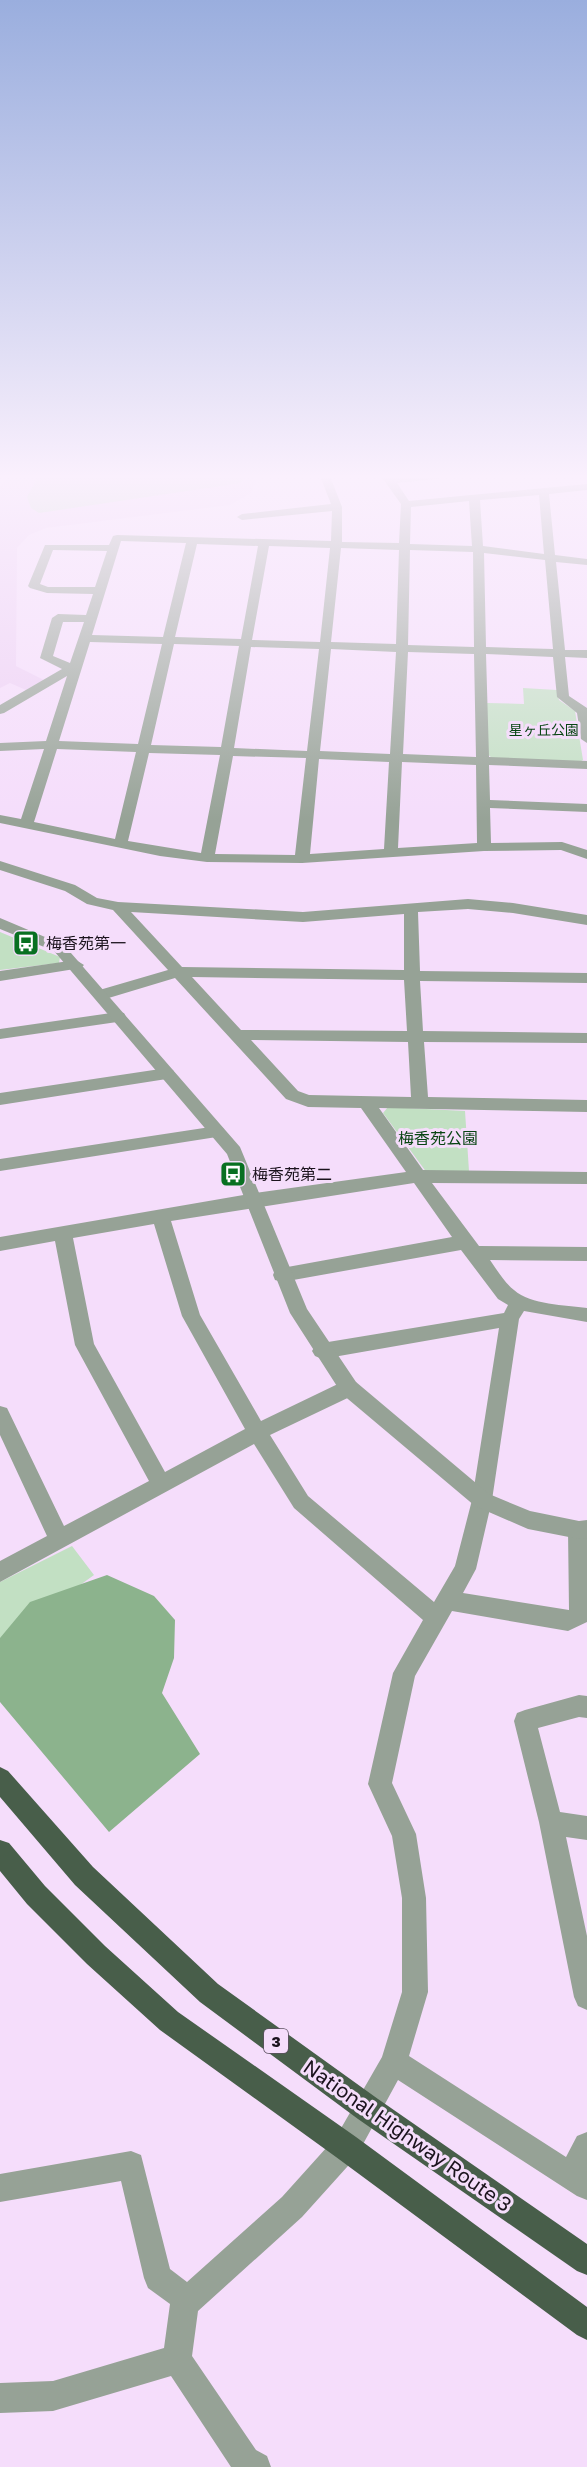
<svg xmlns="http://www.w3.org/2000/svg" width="587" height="2467" viewBox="0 0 587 2467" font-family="'Golos Text','Noto Sans JP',sans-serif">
<rect width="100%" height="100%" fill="#f5ddfb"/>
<path fill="#edd0f4" d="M 7,476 L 258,476 L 251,493 L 230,505 L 46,528 L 29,535 L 17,548 L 16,666 L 44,680 L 26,690 L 10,683 L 0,688 L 0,489 Z"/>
<path fill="#c2e0c3" d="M 38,476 L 244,476 L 241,483 L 39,513 L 31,508 L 27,497 Z
M 523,688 L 557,690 L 559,700 L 575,711 L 583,760 L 578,763 L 492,758 L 486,753 L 487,703 L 524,704 Z
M 0,932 L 60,957 L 59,963 L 0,970 Z
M 388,1107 L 465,1111 L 469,1171 L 427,1173 L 383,1113 Z
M 72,1546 L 94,1575 L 0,1643 L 0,1582 Z"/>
<path fill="#8cb38d" d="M 107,1575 L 154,1596 L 175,1620 L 174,1658 L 162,1693 L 200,1754 L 109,1832 L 0,1702 L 0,1638 L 30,1602 Z"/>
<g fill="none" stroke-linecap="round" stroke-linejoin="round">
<path fill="#96a296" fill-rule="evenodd" d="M 320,476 L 330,476 L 342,507 L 342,542 L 399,543 L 401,504 L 381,476 L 441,476 L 436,479 L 397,483 L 409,501 L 587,484 L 587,490 L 549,494 L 555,555 L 587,559 L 587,565 L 556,562 L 565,650 L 587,650 L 587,658 L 565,657 L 569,696 L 587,708 L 587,743 L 581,739 L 577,713 L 557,697 L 553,657 L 486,654 L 489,757 L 587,761 L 587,769 L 489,765 L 490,800 L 587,804 L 587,812 L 490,808 L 491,843 L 562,842 L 587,850 L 587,859 L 561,850 L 484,851 L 302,863 L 207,862 L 160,856 L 0,823 L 0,815 L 21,819 L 44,749 L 0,751 L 0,743 L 46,741 L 67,676 L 4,713 L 0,714 L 0,705 L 62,669 L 40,658 L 52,618 L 58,614 L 86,615 L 93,594 L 47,593 L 30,588 L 28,586 L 45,545 L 109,545 L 113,536 L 117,535 L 331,541 L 332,511 L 242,520 L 237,517 L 242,514 L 331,504 ZM 539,495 L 544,554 L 483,546 L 480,500 ZM 469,501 L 472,546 L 410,544 L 411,507 ZM 121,541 L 186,543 L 163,637 L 92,635 ZM 197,544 L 258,546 L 241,639 L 175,637 ZM 269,546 L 330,548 L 320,642 L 252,640 ZM 341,548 L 399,550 L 396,644 L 331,642 ZM 53,550 L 107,551 L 95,587 L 48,587 L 40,584 ZM 410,550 L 473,552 L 474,647 L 408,645 ZM 484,553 L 545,560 L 553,649 L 486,647 ZM 63,622 L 84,622 L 70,663 L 53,656 ZM 90,642 L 162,644 L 138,744 L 59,741 ZM 174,644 L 239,646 L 221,747 L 151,745 ZM 251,647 L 319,649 L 307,751 L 234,748 ZM 331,649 L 396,652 L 390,754 L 320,751 ZM 408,652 L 474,654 L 476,757 L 403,754 ZM 57,749 L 136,752 L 115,839 L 34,822 ZM 149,753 L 220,755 L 201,853 L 128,841 ZM 233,756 L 306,758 L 295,855 L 215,854 ZM 319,759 L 389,762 L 384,849 L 310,854 ZM 402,762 L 476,765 L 477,843 L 398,848 Z
M 0,861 L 75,885 L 97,898 L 118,902 L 303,912 L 468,899 L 513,903 L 587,915 L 587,925 L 513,913 L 468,909 L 418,912 L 420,971 L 587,973 L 587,983 L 420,981 L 423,1031 L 587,1033 L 587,1043 L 424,1042 L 428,1097 L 587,1100 L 587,1112 L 379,1108 L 423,1170 L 587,1172 L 587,1184 L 432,1183 L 479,1246 L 587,1247 L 587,1261 L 490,1260 C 497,1270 504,1282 514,1290 C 531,1305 565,1305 587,1308 L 587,1322 L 524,1311 L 519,1319 L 492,1500 L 476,1569 L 463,1593 L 569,1610 L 568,1530 L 572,1523 L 579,1521 L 587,1525 L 587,1622 L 568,1631 L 452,1611 L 415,1676 L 392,1783 L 416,1834 L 426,1898 L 428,1992 L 409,2056 L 566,2157 L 577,2136 L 587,2132 L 587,2200 L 577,2196 L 398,2080 L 356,2157 L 302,2217 L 198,2311 L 192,2356 L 256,2450 L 267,2456 L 271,2467 L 231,2467 L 171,2376 L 53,2411 L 0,2413 L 0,2383 L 53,2381 L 164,2348 L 170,2304 L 148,2288 L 144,2278 L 121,2181 L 0,2202 L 0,2174 L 131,2151 L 141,2155 L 170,2269 L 187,2282 L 282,2197 L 336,2137 L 382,2057 L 402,1992 L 402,1898 L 392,1836 L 368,1784 L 393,1673 L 423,1620 L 294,1508 L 254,1444 L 0,1582 L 0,1561 L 47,1536 L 0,1435 L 0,1406 L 7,1408 L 64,1526 L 149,1481 L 75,1345 L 55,1241 L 0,1251 L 0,1237 L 255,1193 L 406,1172 L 361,1108 L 308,1107 L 286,1099 L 175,978 L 102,1000 L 96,999 L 94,995 L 96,991 L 168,970 L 113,910 L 87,904 L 65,891 L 0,870 ZM 131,912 L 303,922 L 404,914 L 404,970 L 182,967 ZM 192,977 L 404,980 L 407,1031 L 241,1030 ZM 251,1040 L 408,1042 L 411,1097 L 309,1095 L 298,1091 ZM 414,1183 L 452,1237 L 282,1268 L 275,1270 L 273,1275 L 275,1280 L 282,1282 L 461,1250 L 498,1299 L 508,1305 L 504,1313 L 322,1343 L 315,1346 L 312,1351 L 315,1356 L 322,1359 L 499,1328 L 472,1500 L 455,1566 L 434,1602 L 308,1496 L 270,1435 L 356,1394 L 359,1388 L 356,1382 L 349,1380 L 342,1382 L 261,1421 L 200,1315 L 171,1221 ZM 154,1224 L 182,1316 L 245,1429 L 165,1472 L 94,1344 L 73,1238 Z
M 76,960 L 84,965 L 81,968 L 0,981 L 0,971 Z
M 118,1012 L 124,1013 L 126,1017 L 124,1021 L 0,1039 L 0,1029 Z
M 167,1068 L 173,1070 L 175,1074 L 173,1078 L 0,1105 L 0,1093 Z
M 217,1126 L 223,1128 L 225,1132 L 223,1136 L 0,1171 L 0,1159 Z
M 579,1695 L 587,1696 L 587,1718 L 579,1717 L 538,1728 L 560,1812 L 587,1816 L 587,1840 L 566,1837 L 587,1936 L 587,2010 L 578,2006 L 574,1997 L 539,1822 L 514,1721 L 517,1713 L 525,1710 Z"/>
<path fill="#96a296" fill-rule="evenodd" d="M 0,918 L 64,945 L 240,1147 L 307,1309 L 356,1382 L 489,1494 L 530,1511 L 579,1521 L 587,1520 L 587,1538 L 579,1539 L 528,1529 L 475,1506 L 342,1394 L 290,1313 L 227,1154 L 54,951 L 0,929 Z"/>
<path fill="#485e4a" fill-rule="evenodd" d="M 0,1767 L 8,1771 L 93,1867 L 218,1984 L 378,2099 L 587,2244 L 587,2275 L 577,2271 L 358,2119 L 200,2002 L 75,1885 L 0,1797 Z
M 0,1840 L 9,1843 L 45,1886 L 105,1946 L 178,2012 L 356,2137 L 587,2307 L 587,2340 L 577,2335 L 336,2157 L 160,2030 L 87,1964 L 27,1904 L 0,1871 Z"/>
</g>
<linearGradient id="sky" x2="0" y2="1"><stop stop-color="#9aaede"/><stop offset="0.58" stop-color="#faf0fd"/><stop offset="1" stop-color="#faf0fd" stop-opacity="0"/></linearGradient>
<rect width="587" height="822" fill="url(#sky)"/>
<defs>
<symbol id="bus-square" viewBox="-11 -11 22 22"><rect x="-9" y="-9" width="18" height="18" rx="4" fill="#087021" stroke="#f5ddfb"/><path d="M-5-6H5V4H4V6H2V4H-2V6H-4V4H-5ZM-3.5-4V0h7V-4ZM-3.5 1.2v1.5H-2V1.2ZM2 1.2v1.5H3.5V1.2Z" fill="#fff"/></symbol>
</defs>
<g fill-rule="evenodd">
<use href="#bus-square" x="11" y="928" width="30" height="30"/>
<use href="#bus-square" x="218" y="1159" width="30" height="30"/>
</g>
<g text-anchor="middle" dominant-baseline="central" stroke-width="6" stroke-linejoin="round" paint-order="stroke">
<g font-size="14" fill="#084513" stroke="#f5ddfb">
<text x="544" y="729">星ヶ丘公園</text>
</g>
<rect fill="#f5ddfb" stroke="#5c5060" stroke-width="1.5" x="264" y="2029" width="24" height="24" rx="4.5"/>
<g font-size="15" font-weight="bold" fill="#1b131d">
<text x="276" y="2041">3</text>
</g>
<g font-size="16" fill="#1b131d" stroke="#f5ddfb" text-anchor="start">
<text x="46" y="943">梅香苑第一</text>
<text x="252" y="1174">梅香苑第二</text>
</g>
<g font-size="16" fill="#084513" stroke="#f5ddfb">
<text x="438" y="1138">梅香苑公園</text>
</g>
<g font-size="20" fill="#1b131d" stroke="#f5ddfb">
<text transform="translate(408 2135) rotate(35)">National Highway Route 3</text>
</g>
</g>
</svg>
